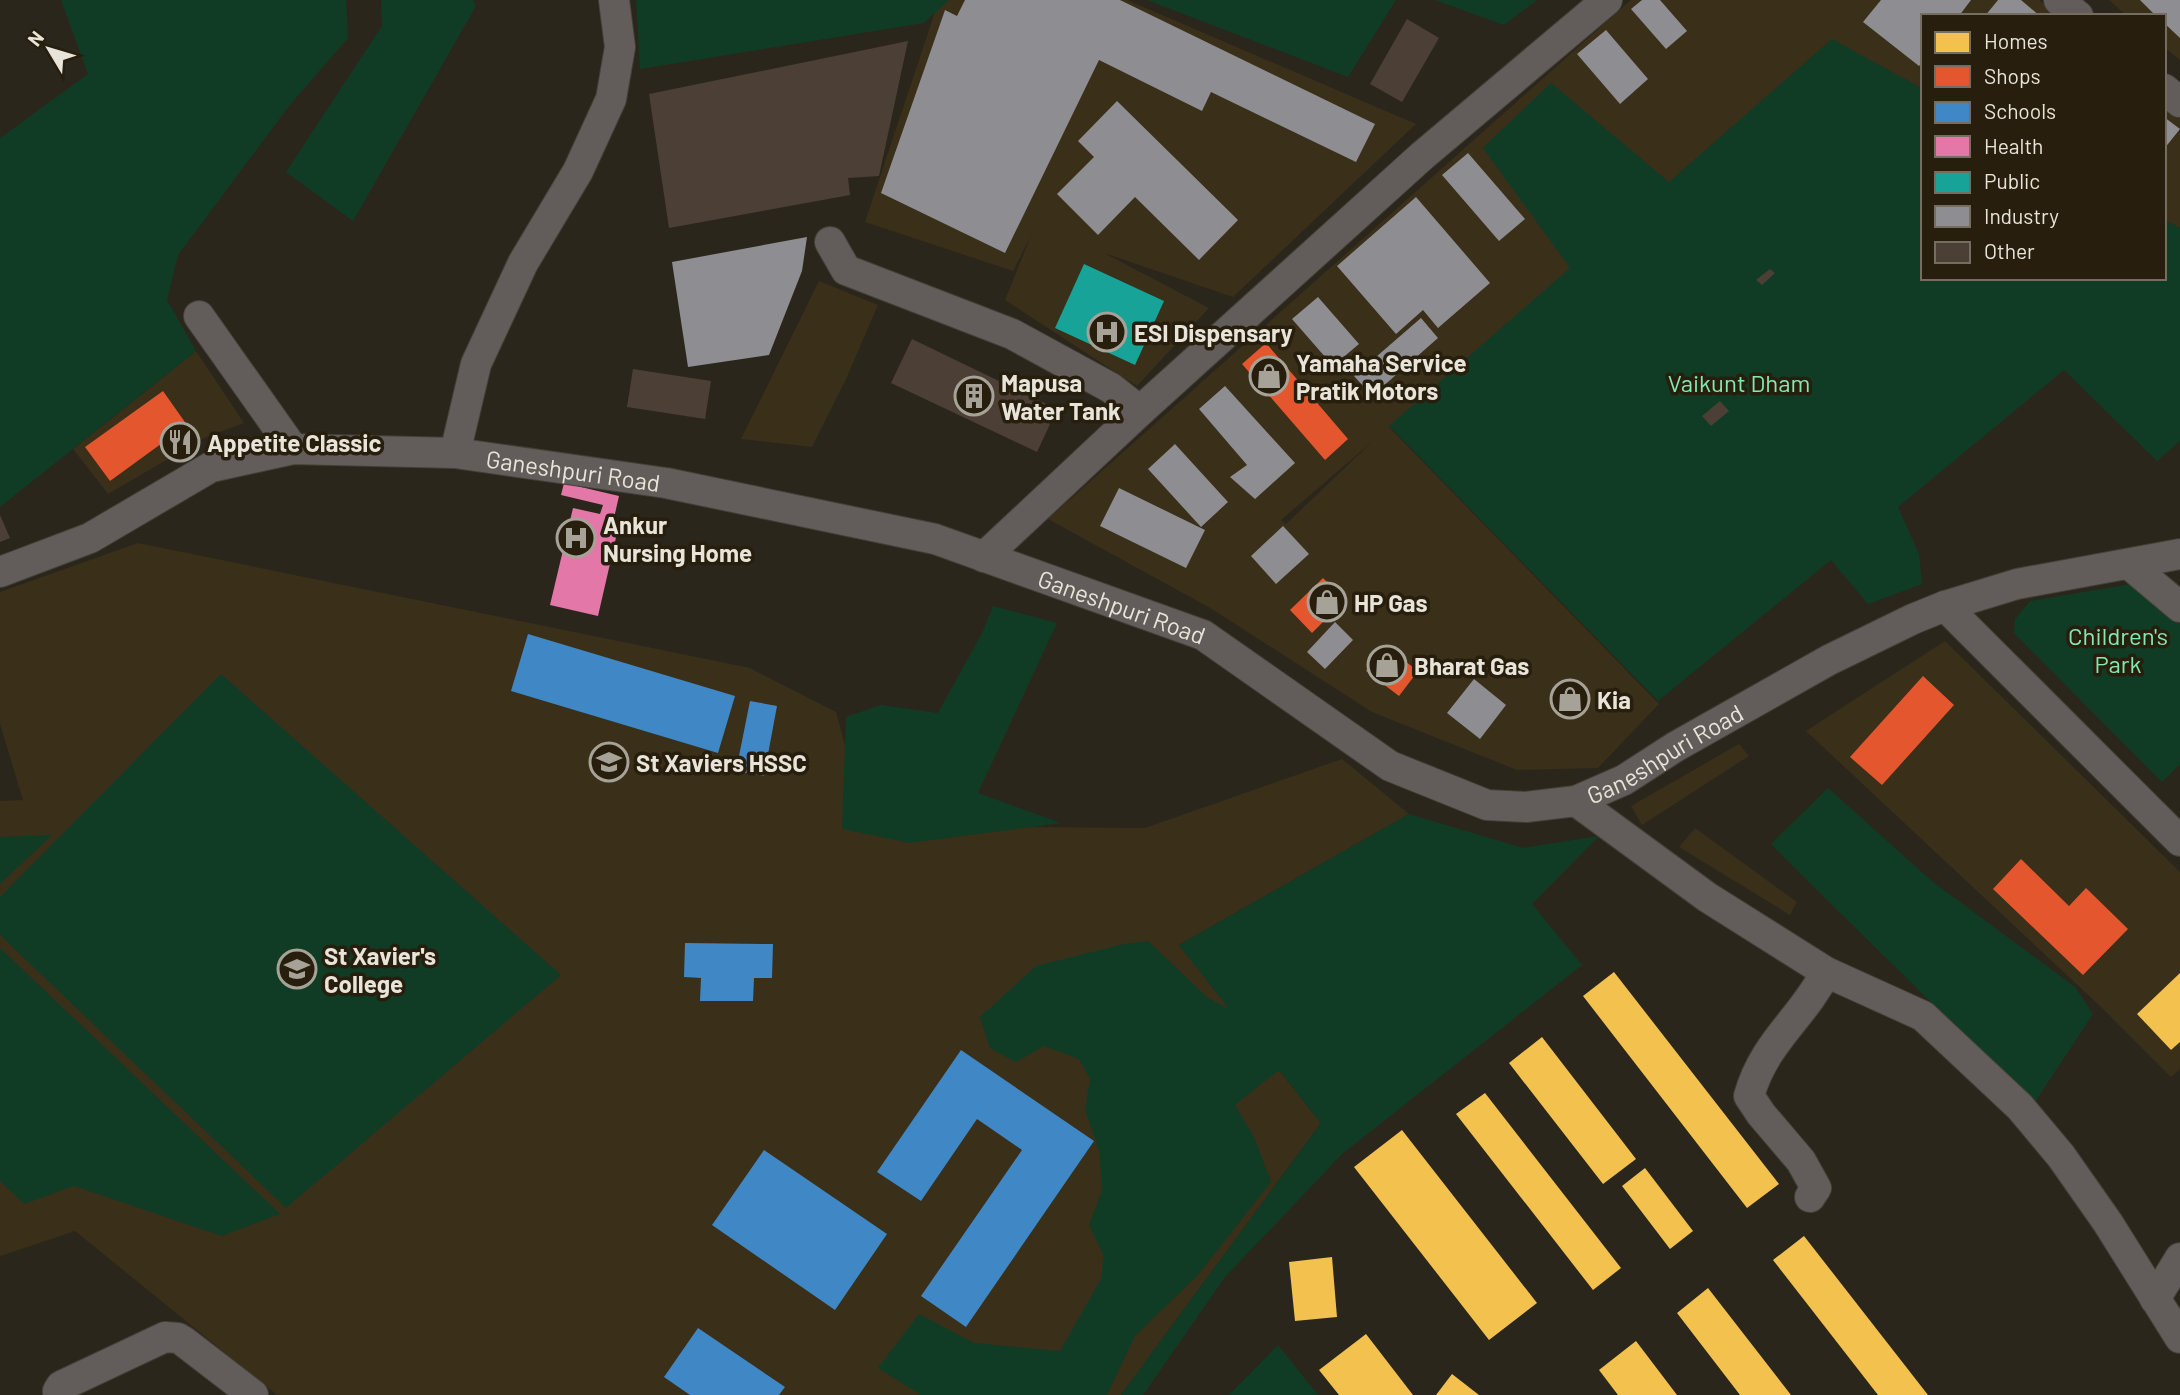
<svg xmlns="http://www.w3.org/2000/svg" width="2180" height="1395" viewBox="0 0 2180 1395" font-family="Barlow,sans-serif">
<rect width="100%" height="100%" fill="#2b261c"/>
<path fill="#3a2f19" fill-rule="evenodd" d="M 939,0 L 1127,0 L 1416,124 L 1233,297 L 1104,253 L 1209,308 L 1137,386 L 1005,300 L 1031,236 L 1013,271 L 865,222 Z
M 1631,0 L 2039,0 L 2059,16 L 1923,16 L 1923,89 L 1832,40 L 1389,427 L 1659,704 L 1598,768 L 1517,770 L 1372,712 L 1212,609 L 1048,519 ZM 1373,441 L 1286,524 L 1282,521 L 1281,520 Z
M 2109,0 L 2180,0 L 2180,60 L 2164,47 L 2164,16 L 2127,16 Z
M 2164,99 L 2180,111 L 2180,228 L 2164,220 Z
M 819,281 L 878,305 L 846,379 L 812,447 L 741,439 Z
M 196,351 L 244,423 L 206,437 L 108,494 L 73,449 Z
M 138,543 L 750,668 L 836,712 L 867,826 L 1145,828 L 1342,759 L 1409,814 L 1179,945 L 1321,1123 L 1121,1395 L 277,1395 L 75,1231 L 0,1256 L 0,801 L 23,800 L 0,724 L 0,592 Z
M 1945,641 L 2180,872 L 2180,1069 L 2171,1077 L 2100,1006 L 1806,731 Z
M 1739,744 L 1749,756 L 1642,825 L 1631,806 Z
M 1695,828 L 1797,902 L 1790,915 L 1679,847 Z"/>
<path fill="#103c26" d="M 61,0 L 346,0 L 348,38 L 289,106 L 178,255 L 167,300 L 196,351 L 0,507 L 0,138 L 88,74 Z
M 381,0 L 473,0 L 476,6 L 353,221 L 286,172 L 382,26 Z
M 636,0 L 949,0 L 924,23 L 640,69 Z
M 1147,0 L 1396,0 L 1348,77 Z
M 1435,0 L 1537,0 L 1504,25 Z
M 1832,39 L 1923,89 L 1923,278 L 2164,278 L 2164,220 L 2180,228 L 2180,441 L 2157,461 L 2064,370 L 1898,507 L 1919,554 L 1922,584 L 1868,604 L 1831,560 L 1658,701 L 1389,426 L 1570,268 L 1483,148 L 1551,83 L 1669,182 Z
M 2137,583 L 2180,622 L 2180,764 L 2162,782 L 2014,633 L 2015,619 L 2030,601 Z
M 993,606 L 1057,623 L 978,793 L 1061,823 L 910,843 L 842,829 L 846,717 L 881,705 L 938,713 L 982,633 Z
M 221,674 L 561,975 L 286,1208 L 0,935 L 0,897 Z
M 1828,788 L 1933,882 L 2075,987 L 2093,1014 L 2033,1105 C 1948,1017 1858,932 1771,844 Z
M 1409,814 L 1523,848 L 1599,836 L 1532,904 L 1582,965 L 1342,1154 L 1225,1277 L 1143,1395 L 1121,1395 L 1321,1123 L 1279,1070 L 1235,1105 L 1254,1137 L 1271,1182 L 1197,1276 L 1135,1336 L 1107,1395 L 921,1395 L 878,1368 L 919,1314 L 974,1343 L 1060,1351 L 1101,1279 L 1104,1256 L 1089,1225 L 1102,1190 L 1099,1150 L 1085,1110 L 1090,1079 L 1079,1059 L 1044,1046 L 1016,1062 L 990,1048 L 980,1017 L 1036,966 L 1124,944 L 1148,941 L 1208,998 L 1229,1009 L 1179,945 Z
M 52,835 L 0,884 L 0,837 Z
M 0,948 L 280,1214 L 222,1236 L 74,1186 L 24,1204 L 0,1181 Z
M 1278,1345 L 1318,1395 L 1228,1395 L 1234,1390 Z"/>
<path fill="#f2c14e" d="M 1614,972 L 1779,1184 L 1747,1208 L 1583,996 Z
M 2180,973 L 2180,1042 L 2171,1050 L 2137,1014 Z
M 1542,1037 L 1636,1159 L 1603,1184 L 1509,1063 Z
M 1485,1093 L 1621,1268 L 1593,1290 L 1456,1114 Z
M 1402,1130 L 1537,1303 L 1489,1340 L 1354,1167 Z
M 1645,1168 L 1693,1231 L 1670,1249 L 1622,1186 Z
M 1804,1236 L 1928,1395 L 1878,1395 L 1773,1260 Z
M 1332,1257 L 1337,1317 L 1295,1321 L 1289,1262 Z
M 1708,1288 L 1791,1395 L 1740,1395 L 1677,1313 Z
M 1366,1334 L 1413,1395 L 1339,1395 L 1319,1370 Z
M 1636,1341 L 1677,1395 L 1618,1395 L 1599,1370 Z
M 1452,1374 L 1479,1395 L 1436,1395 Z"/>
<path fill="#e4572e" d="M 1266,343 L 1348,439 L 1325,460 L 1242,364 Z
M 163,391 L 187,425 L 110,481 L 85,447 Z
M 1323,578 L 1345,600 L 1312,633 L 1290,610 Z
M 1385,646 L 1418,671 L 1399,696 L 1366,671 Z
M 1923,676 L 1954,705 L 1882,785 L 1850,757 Z
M 2021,859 L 2069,906 L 2086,888 L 2128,929 L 2083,975 L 1993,889 Z"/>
<path fill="#3f88c5" d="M 528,634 L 735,696 L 718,753 L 511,691 Z
M 750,701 L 777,706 L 764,776 L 736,771 Z
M 685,943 L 773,944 L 772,978 L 754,978 L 753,1001 L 700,1001 L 701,978 L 684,977 Z
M 961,1050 L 1094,1141 L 966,1327 L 921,1296 L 1022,1150 L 977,1119 L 921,1201 L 877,1172 Z
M 764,1150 L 887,1234 L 835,1310 L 712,1225 Z
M 698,1328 L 785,1387 L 779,1395 L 690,1395 L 664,1377 Z"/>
<path fill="#e377a8" d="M 564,483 L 619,496 L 614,518 L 620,520 L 598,616 L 550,605 L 573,508 L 600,514 L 603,505 L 561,495 Z"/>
<path fill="#17a398" d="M 1084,264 L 1164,301 L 1135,365 L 1055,328 Z"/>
<path fill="#8d8d92" d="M 965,0 L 1120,0 L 1375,124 L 1356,162 L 1211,92 L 1202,111 L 1099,60 L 1005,253 L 881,193 L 945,10 L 957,16 Z
M 1642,0 L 1660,0 L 1687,31 L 1666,49 L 1631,9 Z
M 1881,0 L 1971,0 L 1959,16 L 1923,16 L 1923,62 L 1919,66 L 1863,22 Z
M 1998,0 L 2021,0 L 2040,16 L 1985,16 Z
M 2140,0 L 2180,0 L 2180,38 L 2164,23 L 2164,16 L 2156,16 Z
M 1606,30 L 1648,79 L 1620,104 L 1577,54 Z
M 1117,101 L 1238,220 L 1199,260 L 1135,197 L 1098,235 L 1057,194 L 1094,157 L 1078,141 Z
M 2164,117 L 2180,129 L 2164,149 Z
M 1468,153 L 1525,219 L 1499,241 L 1442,175 Z
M 1416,197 L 1490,283 L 1438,328 L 1423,310 L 1396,334 L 1337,266 Z
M 807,237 L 802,271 L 769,355 L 688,367 L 672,262 Z
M 1318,297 L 1359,344 L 1333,366 L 1292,319 Z
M 1421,318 L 1438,338 L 1372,396 L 1354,376 Z
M 1225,386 L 1295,463 L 1255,499 L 1230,477 L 1247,465 L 1199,409 Z
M 1175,444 L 1228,502 L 1201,527 L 1148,469 Z
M 1119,488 L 1205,530 L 1186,568 L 1100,526 Z
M 1283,526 L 1309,554 L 1276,584 L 1251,556 Z
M 1335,622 L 1353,640 L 1325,669 L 1307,652 Z
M 1474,679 L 1506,705 L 1480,739 L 1447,713 Z"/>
<path fill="#4c3f36" d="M 1407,19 L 1439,38 L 1402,102 L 1370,84 Z
M 908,41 L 879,176 L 848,178 L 850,195 L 669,228 L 649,94 Z
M 1770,269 L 1775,273 L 1762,285 L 1756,280 Z
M 912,339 L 1057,409 L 1037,452 L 891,383 Z
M 633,369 L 711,381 L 705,419 L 627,407 Z
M 1720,401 L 1729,411 L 1711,426 L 1702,416 Z
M 0,515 L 10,538 L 0,542 Z"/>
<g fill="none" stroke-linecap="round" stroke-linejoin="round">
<defs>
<g id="minor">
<path d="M 2059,0 L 2078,16"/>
<path d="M 2164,89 L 2180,102"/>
<path d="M 830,242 L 846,270 L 1012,334 L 1111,388 L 1140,411"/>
<path d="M 199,316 L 293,449"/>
<path d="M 455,453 L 476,364 L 523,263 L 578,171 L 611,99 L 620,47 L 614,0"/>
<path d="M 984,557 L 1140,411 L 1422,156 L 1607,0"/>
<path d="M 2129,564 L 2180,607"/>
<path id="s1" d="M 0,572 L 90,538 L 211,467 L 293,449 L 455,453 L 666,483 L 935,539 L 1203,635 L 1390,766 L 1487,805 L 1526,807 L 1576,801 L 1624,780 L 1675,747 L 1829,660 L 1913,619 L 1945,606 L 2017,584 L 2180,554"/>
<path d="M 1945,606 L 2180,841"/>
<path d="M 1576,801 L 1707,897 L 1826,972 L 1923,1016 L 2020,1107 L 2061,1156 L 2108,1223 L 2180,1338"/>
<path d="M 1810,1197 L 1816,1188 L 1801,1161 L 1761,1114 L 1749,1096 C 1764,1042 1802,1019 1826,972"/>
<path d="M 2155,1299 L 2180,1258"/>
<path d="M 60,1395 L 58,1391 L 61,1386 L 165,1337 L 178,1338 L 183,1341 L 253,1395"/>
</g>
</defs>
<use href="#minor" stroke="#444038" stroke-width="32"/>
<use href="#minor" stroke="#625d5a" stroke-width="30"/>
</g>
<defs>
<symbol id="hospital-ring" viewBox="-11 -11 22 22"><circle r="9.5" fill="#271e0d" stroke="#a6a297" stroke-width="1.5"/><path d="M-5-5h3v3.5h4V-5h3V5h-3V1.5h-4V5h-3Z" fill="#a6a297"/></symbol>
<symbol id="shop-ring" viewBox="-11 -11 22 22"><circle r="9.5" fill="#271e0d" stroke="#a6a297" stroke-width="1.5"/><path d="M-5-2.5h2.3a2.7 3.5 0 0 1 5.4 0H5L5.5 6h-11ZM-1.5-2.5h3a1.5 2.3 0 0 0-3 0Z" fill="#a6a297"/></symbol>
<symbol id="building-ring" viewBox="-11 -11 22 22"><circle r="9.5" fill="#271e0d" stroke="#a6a297" stroke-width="1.5"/><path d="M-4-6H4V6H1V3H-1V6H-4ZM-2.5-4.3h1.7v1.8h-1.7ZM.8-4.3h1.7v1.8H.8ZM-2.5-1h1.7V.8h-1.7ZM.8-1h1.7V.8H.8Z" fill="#a6a297"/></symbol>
<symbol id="restaurant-ring" viewBox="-11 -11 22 22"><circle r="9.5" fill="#271e0d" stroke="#a6a297" stroke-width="1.5"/><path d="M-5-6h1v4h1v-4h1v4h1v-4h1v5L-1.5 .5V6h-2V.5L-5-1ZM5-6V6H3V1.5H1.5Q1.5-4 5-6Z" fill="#a6a297"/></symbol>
<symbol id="university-ring" viewBox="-11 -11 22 22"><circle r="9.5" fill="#271e0d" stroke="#a6a297" stroke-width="1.5"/><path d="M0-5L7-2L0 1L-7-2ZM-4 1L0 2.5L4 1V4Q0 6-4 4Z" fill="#a6a297"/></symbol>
</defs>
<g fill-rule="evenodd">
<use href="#hospital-ring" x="1085" y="310" width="44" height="44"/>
<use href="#shop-ring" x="1247" y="354" width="44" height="44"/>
<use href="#building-ring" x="952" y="374" width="44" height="44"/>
<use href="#restaurant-ring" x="158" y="420" width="44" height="44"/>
<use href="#hospital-ring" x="554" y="516" width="44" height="44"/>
<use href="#shop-ring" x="1305" y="580" width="44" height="44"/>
<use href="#shop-ring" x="1365" y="643" width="44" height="44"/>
<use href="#shop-ring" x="1548" y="677" width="44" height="44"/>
<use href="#university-ring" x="587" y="740" width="44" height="44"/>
<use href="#university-ring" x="275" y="947" width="44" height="44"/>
</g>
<g text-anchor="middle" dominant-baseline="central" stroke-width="7" stroke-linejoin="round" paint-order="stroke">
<g font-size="24" font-weight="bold" fill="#e9e4d9" stroke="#271e0d" text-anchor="start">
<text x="1134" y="332">ESI Dispensary</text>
<text x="1296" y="362">Yamaha Service<tspan x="1296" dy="28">Pratik Motors</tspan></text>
<text x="1001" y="382">Mapusa<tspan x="1001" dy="28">Water Tank</tspan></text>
<text x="207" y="442">Appetite Classic</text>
<text x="603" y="524">Ankur<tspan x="603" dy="28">Nursing Home</tspan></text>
<text x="1354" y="602">HP Gas</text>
<text x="1414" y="665">Bharat Gas</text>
<text x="1597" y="699">Kia</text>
<text x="636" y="762">St Xaviers HSSC</text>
<text x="324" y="955">St Xavier's<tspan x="324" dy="28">College</tspan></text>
</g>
<g font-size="24" fill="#84e8b1" stroke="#271e0d">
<text x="1739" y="382">Vaikunt Dham</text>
<text x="2118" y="635">Children's<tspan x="2118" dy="28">Park</tspan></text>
</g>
<g font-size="24" fill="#e9e4d9" stroke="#271e0d">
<text stroke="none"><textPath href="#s1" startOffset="602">Ganeshpuri Road</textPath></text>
<text stroke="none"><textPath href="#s1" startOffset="1169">Ganeshpuri Road</textPath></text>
<text stroke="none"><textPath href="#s1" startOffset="1778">Ganeshpuri Road</textPath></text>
</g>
</g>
<rect x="1921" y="14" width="245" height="266" fill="#271e0d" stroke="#756d5f" stroke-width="2"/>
<rect x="1935" y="32" width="35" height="21" fill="#f2c14e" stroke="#756d5f" stroke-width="2"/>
<text x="1984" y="49" font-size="21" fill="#e9e4d9">Homes</text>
<rect x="1935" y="66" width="35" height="21" fill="#e4572e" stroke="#756d5f" stroke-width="2"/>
<text x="1984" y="84" font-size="21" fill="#e9e4d9">Shops</text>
<rect x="1935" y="102" width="35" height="21" fill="#3f88c5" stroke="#756d5f" stroke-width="2"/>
<text x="1984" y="119" font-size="21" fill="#e9e4d9">Schools</text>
<rect x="1935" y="136" width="35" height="21" fill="#e377a8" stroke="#756d5f" stroke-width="2"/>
<text x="1984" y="154" font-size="21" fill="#e9e4d9">Health</text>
<rect x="1935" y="172" width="35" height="21" fill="#17a398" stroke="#756d5f" stroke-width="2"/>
<text x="1984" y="189" font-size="21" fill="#e9e4d9">Public</text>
<rect x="1935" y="206" width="35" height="21" fill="#8d8d92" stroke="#756d5f" stroke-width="2"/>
<text x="1984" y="224" font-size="21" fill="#e9e4d9">Industry</text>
<rect x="1935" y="242" width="35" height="21" fill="#4c3f36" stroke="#756d5f" stroke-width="2"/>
<text x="1984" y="259" font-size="21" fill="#e9e4d9">Other</text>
<g transform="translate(49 49) rotate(308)" stroke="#271e0d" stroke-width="5" paint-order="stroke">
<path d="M0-5L12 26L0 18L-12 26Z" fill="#e9e4d9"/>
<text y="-10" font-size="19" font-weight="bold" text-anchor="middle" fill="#e9e4d9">N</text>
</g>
</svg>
